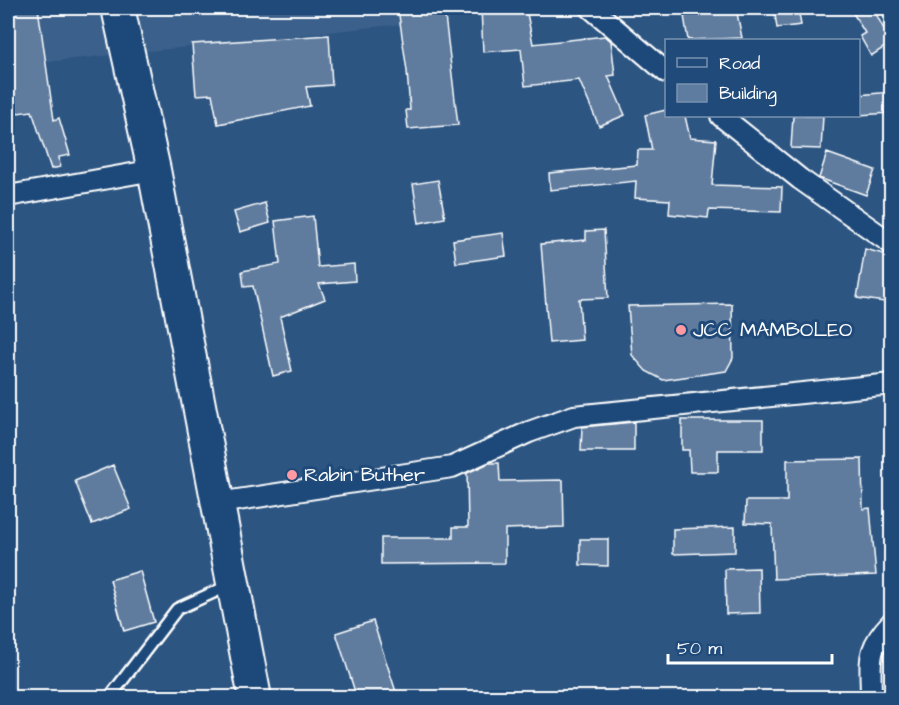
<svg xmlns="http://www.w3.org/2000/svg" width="899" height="705" viewBox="0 0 899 705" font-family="'Architects Daughter',sans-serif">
<rect width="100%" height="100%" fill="#2c5582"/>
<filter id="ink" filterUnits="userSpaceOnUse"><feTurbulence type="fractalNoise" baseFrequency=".0167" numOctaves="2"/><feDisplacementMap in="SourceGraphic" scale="12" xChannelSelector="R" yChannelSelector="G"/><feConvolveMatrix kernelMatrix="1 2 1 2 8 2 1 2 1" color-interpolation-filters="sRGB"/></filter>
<g filter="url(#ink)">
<path fill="#3b618b" d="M 8,8 L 449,8 L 450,19 L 8,66 Z"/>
<path fill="#5e7c9f" stroke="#fff" stroke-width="1.5" d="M 8,8 L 38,8 L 54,120 L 59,118 L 70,155 L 59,157 L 60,167 L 51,169 L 32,111 L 10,114 Z
M 398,8 L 444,8 L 458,125 L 408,129 L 406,110 L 410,110 L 407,71 Z
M 481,8 L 526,8 L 533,44 L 605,36 L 611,41 L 615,75 L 608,76 L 625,115 L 599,126 L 579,80 L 525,86 L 521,49 L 483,52 Z
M 736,8 L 742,38 L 688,40 L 684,16 Z
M 774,8 L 798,8 L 801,25 L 777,28 Z
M 850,8 L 873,8 L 891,43 L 871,56 L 860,36 L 865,33 Z
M 329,35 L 332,85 L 306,87 L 310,106 L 218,124 L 212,94 L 196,95 L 192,44 Z
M 891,92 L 891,113 L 858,115 L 858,95 Z
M 666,110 L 666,116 L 685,116 L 690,138 L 716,140 L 712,185 L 782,187 L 781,212 L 709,210 L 708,218 L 669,214 L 670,200 L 635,198 L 636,181 L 550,190 L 549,173 L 637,165 L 638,150 L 652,150 L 645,115 Z
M 793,116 L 823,116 L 821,149 L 791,148 Z
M 827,153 L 875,170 L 866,195 L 819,178 Z
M 438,180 L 445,218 L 419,223 L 413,184 Z
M 265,203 L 270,223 L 240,232 L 234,212 Z
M 313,216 L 318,267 L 354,264 L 355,281 L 319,284 L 325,299 L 280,317 L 292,371 L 273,376 L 253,286 L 244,287 L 242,271 L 280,264 L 275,221 Z
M 604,230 L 608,298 L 579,299 L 582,340 L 549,343 L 541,244 L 586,240 L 586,231 Z
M 503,233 L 506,256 L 456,263 L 453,240 Z
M 865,249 L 891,256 L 888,280 L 891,280 L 891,303 L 857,298 Z
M 732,304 L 733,358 L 726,371 L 663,380 L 646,371 L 632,355 L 628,306 Z
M 682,420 L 763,420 L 763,450 L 718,450 L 718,472 L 690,472 L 689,450 L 682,450 Z
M 634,422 L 634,451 L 581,451 L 582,427 Z
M 862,459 L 863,509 L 870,508 L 876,575 L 774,579 L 772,524 L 745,523 L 746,501 L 787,501 L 787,460 Z
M 489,463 L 499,463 L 500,481 L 563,480 L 564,527 L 505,529 L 505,563 L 381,564 L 381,538 L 453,538 L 453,527 L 468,527 L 467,473 Z
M 113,465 L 131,509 L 92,524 L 75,481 Z
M 735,527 L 735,552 L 673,554 L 673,529 Z
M 580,539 L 608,539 L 608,566 L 580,565 Z
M 759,568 L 760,613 L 726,614 L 725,569 Z
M 140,571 L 154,622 L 124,631 L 110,580 Z
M 373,621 L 398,698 L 357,698 L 336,633 Z"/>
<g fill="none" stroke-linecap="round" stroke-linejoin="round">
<defs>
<path id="lane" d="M 109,698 L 177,609 L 230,585"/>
<path id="street" d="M 591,8 L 666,72
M 721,116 L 800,179 L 892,244
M 8,196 L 154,170
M 218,503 L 452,467 L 529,432 L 574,416 L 892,384
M 871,698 C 871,661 865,650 892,622"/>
<path id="primary" d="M 118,8 L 154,170 L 255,698"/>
</defs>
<use href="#lane" stroke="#fff" stroke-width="15"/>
<use href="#street" stroke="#fff" stroke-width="24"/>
<use href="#primary" stroke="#fff" stroke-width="36"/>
<use href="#lane" stroke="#1f4a7a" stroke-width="10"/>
<use href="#street" stroke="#1f4a7a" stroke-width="20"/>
<use href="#primary" stroke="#1f4a7a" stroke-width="32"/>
</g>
</g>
<g fill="#ff9aa2" stroke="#1f4a7a" stroke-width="2">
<circle cx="681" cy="330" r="6"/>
<circle cx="292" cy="475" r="6"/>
</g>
<g text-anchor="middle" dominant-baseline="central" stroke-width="6" stroke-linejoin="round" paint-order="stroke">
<g font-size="20" fill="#fff" stroke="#1f4a7a" text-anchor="start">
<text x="693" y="330">JCC MAMBOLEO</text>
<text x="304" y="475">Rabin Buther</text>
</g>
</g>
<rect width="899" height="705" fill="none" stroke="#1f4a7a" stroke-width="30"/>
<rect x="15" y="15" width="869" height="675" fill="none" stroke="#fff" stroke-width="2" filter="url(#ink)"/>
<rect x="665" y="39" width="195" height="78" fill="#1f4a7a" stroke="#7992af" stroke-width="1.5"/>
<rect x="677" y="58" width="30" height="9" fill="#1f4a7a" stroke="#7992af" stroke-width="1.5"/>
<text x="719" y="69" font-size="18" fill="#ffffff">Road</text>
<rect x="677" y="84" width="30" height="18" fill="#5e7c9f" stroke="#7992af" stroke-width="1.5"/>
<text x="719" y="99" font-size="18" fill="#ffffff">Building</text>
<path d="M668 654v9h164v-9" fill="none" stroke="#ffffff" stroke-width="3"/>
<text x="677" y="654" font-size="18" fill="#ffffff" stroke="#1f4a7a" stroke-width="4.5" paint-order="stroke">50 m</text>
</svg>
